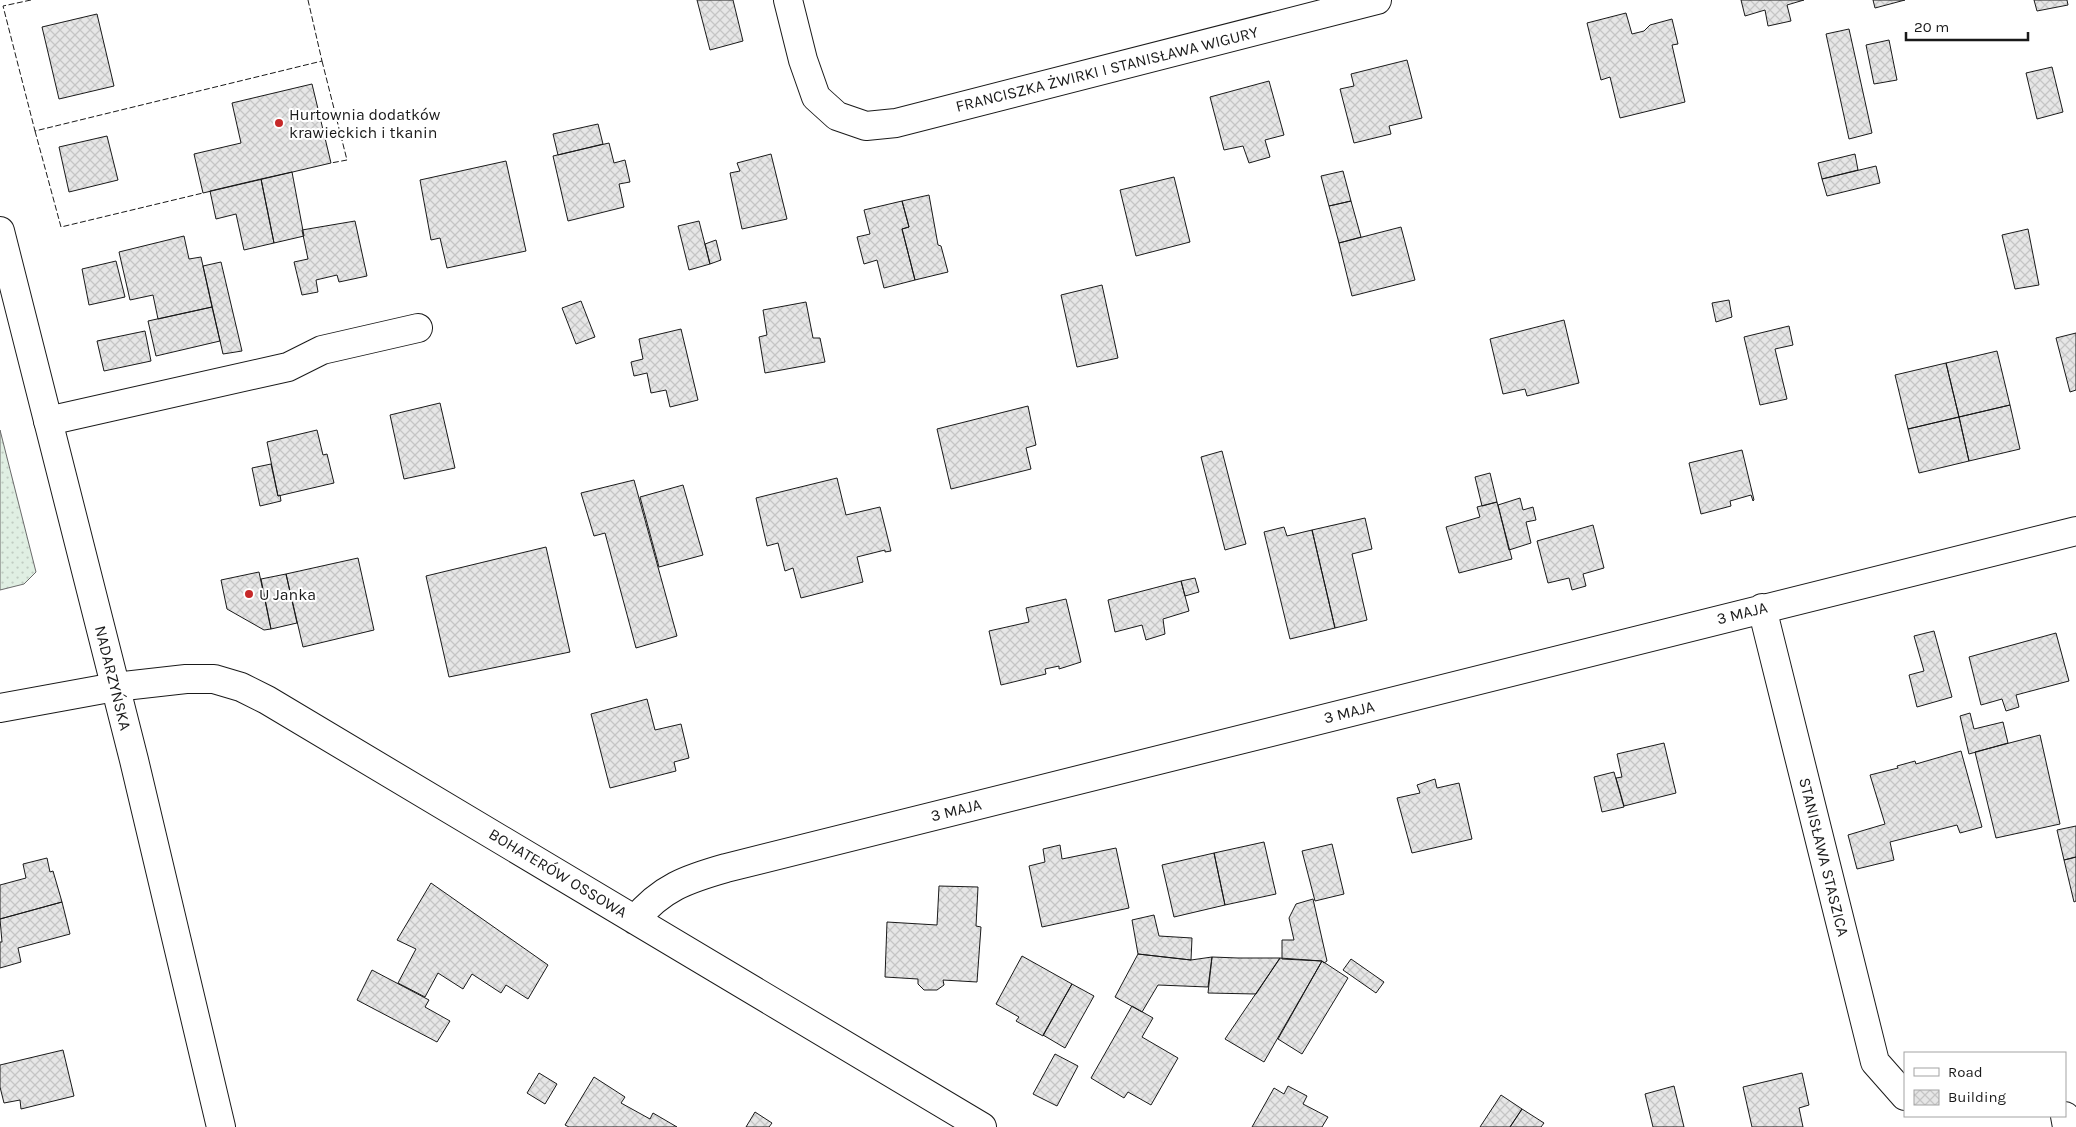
<svg xmlns="http://www.w3.org/2000/svg" width="2076" height="1127" viewBox="0 0 2076 1127" font-family="Karla,sans-serif">
<defs>
<pattern id="grass-dots" width="8" height="8" patternUnits="userSpaceOnUse" patternTransform="scale(1.25)"><rect width="8" height="8" fill="#e0efe3"/><path d="M2 2h.1M6 6h.1" fill="none" stroke="#c0ccc2" stroke-width="1.8" stroke-linecap="round"/></pattern>
<pattern id="building-cross-hatch" width="8" height="8" patternUnits="userSpaceOnUse" patternTransform="scale(1.25)"><rect width="8" height="8" fill="#e6e6e6"/><path d="M0 0l8 8M0 8l8-8" fill="none" stroke="#c5c5c5"/></pattern>
</defs>
<rect width="100%" height="100%" fill="#fff"/>
<path fill="url(#grass-dots)" stroke="#6a6a6a" d="M 0,430 L 36,572 L 24,584 L 0,590 Z"/>
<path fill="url(#building-cross-hatch)" stroke="#1a1a1a" d="M 697,0 L 733,0 L 743,41 L 710,50 Z
M 1741,0 L 1804,0 L 1787,5 L 1791,21 L 1768,26 L 1765,10 L 1745,16 Z
M 1873,0 L 1905,0 L 1875,8 Z
M 2034,0 L 2067,0 L 2068,5 L 2037,11 Z
M 1626,13 L 1632,34 L 1644,31 L 1650,25 L 1672,19 L 1678,44 L 1672,45 L 1685,102 L 1620,118 L 1610,77 L 1601,80 L 1587,23 Z
M 97,14 L 114,86 L 59,99 L 42,27 Z
M 1849,29 L 1872,133 L 1849,139 L 1826,34 Z
M 1889,40 L 1897,80 L 1874,84 L 1866,45 Z
M 1407,60 L 1422,118 L 1389,126 L 1391,134 L 1354,143 L 1340,89 L 1354,86 L 1351,74 Z
M 2052,67 L 2063,112 L 2037,119 L 2026,73 Z
M 1269,81 L 1284,135 L 1265,140 L 1270,157 L 1249,163 L 1243,146 L 1224,150 L 1210,97 Z
M 312,84 L 331,163 L 203,193 L 194,154 L 241,143 L 232,103 Z
M 598,124 L 603,144 L 558,155 L 553,134 Z
M 107,136 L 118,180 L 69,192 L 59,147 Z
M 609,143 L 614,163 L 625,160 L 630,182 L 619,184 L 624,207 L 568,221 L 553,156 Z
M 771,154 L 787,219 L 742,229 L 730,173 L 740,171 L 737,163 Z
M 1855,154 L 1858,170 L 1822,179 L 1818,163 Z
M 506,161 L 526,251 L 447,268 L 440,238 L 431,240 L 420,180 Z
M 1876,166 L 1880,183 L 1827,196 L 1822,179 Z
M 1343,171 L 1351,201 L 1329,206 L 1321,176 Z
M 292,172 L 304,236 L 274,243 L 261,179 Z
M 1174,177 L 1190,242 L 1136,256 L 1120,190 Z
M 261,179 L 274,243 L 244,250 L 236,214 L 216,219 L 210,191 Z
M 929,195 L 938,245 L 941,246 L 948,272 L 915,280 L 902,229 L 909,227 L 902,201 Z
M 902,201 L 909,227 L 902,229 L 915,280 L 884,288 L 877,260 L 864,264 L 857,237 L 870,234 L 864,210 Z
M 1351,201 L 1361,237 L 1339,243 L 1329,206 Z
M 355,221 L 367,276 L 339,282 L 337,275 L 316,280 L 318,292 L 302,295 L 294,262 L 308,259 L 302,230 Z
M 699,221 L 710,264 L 689,270 L 678,226 Z
M 1401,227 L 1415,280 L 1352,296 L 1339,243 Z
M 2028,229 L 2039,285 L 2015,289 L 2002,235 Z
M 184,236 L 189,259 L 201,257 L 212,307 L 158,319 L 153,295 L 130,300 L 119,252 Z
M 716,240 L 721,260 L 710,264 L 705,244 Z
M 116,261 L 125,297 L 89,305 L 82,269 Z
M 221,262 L 242,351 L 223,354 L 203,266 Z
M 1102,285 L 1118,358 L 1077,367 L 1061,295 Z
M 1729,300 L 1732,317 L 1716,322 L 1712,303 Z
M 581,301 L 595,337 L 576,344 L 562,308 Z
M 806,302 L 813,338 L 820,338 L 825,362 L 765,373 L 759,337 L 767,335 L 763,310 Z
M 212,307 L 220,341 L 156,356 L 148,321 Z
M 1564,320 L 1579,383 L 1527,396 L 1525,389 L 1503,394 L 1490,339 Z
M 1789,326 L 1793,345 L 1775,349 L 1787,399 L 1760,405 L 1744,337 Z
M 681,329 L 698,400 L 670,407 L 666,390 L 651,393 L 647,373 L 634,376 L 631,362 L 643,359 L 639,339 Z
M 145,331 L 151,361 L 104,371 L 97,341 Z
M 2076,333 L 2076,390 L 2070,392 L 2056,338 Z
M 1997,351 L 2010,405 L 1959,417 L 1946,363 Z
M 1946,363 L 1959,417 L 1908,429 L 1895,375 Z
M 440,403 L 455,468 L 404,479 L 390,415 Z
M 2010,405 L 2020,449 L 1969,461 L 1959,417 Z
M 1028,406 L 1036,445 L 1026,448 L 1031,469 L 951,489 L 937,429 Z
M 1959,417 L 1969,461 L 1919,473 L 1908,429 Z
M 317,430 L 323,455 L 327,454 L 334,483 L 278,496 L 267,442 Z
M 1742,450 L 1754,500 L 1753,501 L 1751,495 L 1730,501 L 1731,506 L 1701,514 L 1689,463 Z
M 1222,451 L 1246,544 L 1225,550 L 1201,457 Z
M 271,464 L 278,496 L 280,495 L 281,501 L 260,506 L 252,468 Z
M 1490,473 L 1497,502 L 1482,506 L 1475,477 Z
M 837,478 L 846,515 L 880,507 L 891,551 L 885,552 L 885,550 L 857,557 L 863,582 L 801,598 L 793,568 L 785,571 L 778,543 L 767,546 L 756,498 Z
M 634,480 L 677,636 L 636,648 L 605,533 L 594,536 L 581,493 Z
M 683,485 L 703,555 L 659,567 L 640,497 Z
M 1520,498 L 1523,510 L 1533,507 L 1536,520 L 1526,522 L 1531,543 L 1509,550 L 1498,505 Z
M 1497,502 L 1512,559 L 1459,573 L 1446,527 L 1480,517 L 1477,507 Z
M 1365,518 L 1372,549 L 1352,554 L 1367,620 L 1335,628 L 1312,530 Z
M 1593,525 L 1604,568 L 1583,574 L 1586,586 L 1572,590 L 1569,578 L 1548,583 L 1537,541 Z
M 1284,527 L 1287,536 L 1312,530 L 1335,628 L 1290,639 L 1264,532 Z
M 546,547 L 570,652 L 449,677 L 426,576 Z
M 358,558 L 374,630 L 303,647 L 286,574 Z
M 259,572 L 271,629 L 264,630 L 227,609 L 221,580 Z
M 286,574 L 297,623 L 271,629 L 261,579 Z
M 1195,578 L 1199,592 L 1185,596 L 1181,581 Z
M 1181,581 L 1189,611 L 1163,619 L 1165,634 L 1146,640 L 1142,625 L 1115,632 L 1108,600 Z
M 1066,599 L 1081,662 L 1059,669 L 1059,666 L 1045,669 L 1046,674 L 1001,685 L 989,631 L 1029,622 L 1026,608 Z
M 1934,631 L 1952,697 L 1917,707 L 1909,675 L 1924,671 L 1914,636 Z
M 2056,633 L 2069,681 L 2016,695 L 2019,707 L 2006,711 L 2002,699 L 1981,705 L 1969,657 Z
M 647,699 L 655,730 L 681,724 L 689,758 L 674,762 L 676,771 L 610,788 L 591,714 Z
M 1970,713 L 1974,729 L 2003,722 L 2008,743 L 1969,754 L 1960,716 Z
M 2040,735 L 2060,824 L 1996,838 L 1975,752 Z
M 1664,743 L 1676,793 L 1624,806 L 1616,778 L 1622,777 L 1617,754 Z
M 1961,751 L 1982,827 L 1960,833 L 1957,825 L 1890,842 L 1894,860 L 1857,869 L 1848,835 L 1885,824 L 1870,775 L 1898,768 L 1897,766 L 1915,761 L 1916,764 Z
M 1614,772 L 1624,807 L 1602,812 L 1594,777 Z
M 1435,779 L 1437,788 L 1459,783 L 1472,839 L 1412,853 L 1397,798 L 1420,793 L 1417,785 Z
M 2076,826 L 2076,857 L 2064,860 L 2057,830 Z
M 1264,842 L 1276,894 L 1225,905 L 1214,853 Z
M 1332,844 L 1344,894 L 1315,901 L 1302,851 Z
M 1060,845 L 1062,859 L 1116,848 L 1129,908 L 1042,927 L 1029,866 L 1045,862 L 1043,849 Z
M 1214,853 L 1225,905 L 1174,917 L 1162,865 Z
M 2076,857 L 2076,901 L 2074,902 L 2064,860 Z
M 47,858 L 50,872 L 53,871 L 62,902 L 0,919 L 0,885 L 26,878 L 23,864 Z
M 431,883 L 548,965 L 528,999 L 506,985 L 501,993 L 472,974 L 463,989 L 438,973 L 425,997 L 398,983 L 416,949 L 397,940 Z
M 939,886 L 978,887 L 976,926 L 981,927 L 977,982 L 943,980 L 944,985 L 937,990 L 924,990 L 918,984 L 918,979 L 885,977 L 887,922 L 937,925 Z
M 1313,899 L 1327,961 L 1324,963 L 1322,961 L 1282,959 L 1282,940 L 1294,940 L 1289,918 L 1296,904 Z
M 62,902 L 70,934 L 18,948 L 21,962 L 0,968 L 0,942 L 2,942 L 0,919 Z
M 1154,915 L 1159,936 L 1192,938 L 1191,960 L 1138,954 L 1132,920 Z
M 1138,954 L 1191,960 L 1212,957 L 1208,987 L 1158,985 L 1142,1012 L 1115,997 Z
M 1022,956 L 1072,984 L 1043,1036 L 1016,1021 L 1019,1017 L 996,1004 Z
M 1212,957 L 1238,958 L 1280,958 L 1256,994 L 1208,993 Z
M 1280,958 L 1322,961 L 1264,1062 L 1225,1039 Z
M 1351,959 L 1384,982 L 1376,993 L 1343,970 Z
M 1322,961 L 1348,978 L 1302,1054 L 1278,1039 Z
M 372,970 L 429,1000 L 425,1007 L 450,1021 L 437,1042 L 357,1000 Z
M 1072,984 L 1094,996 L 1065,1048 L 1043,1035 Z
M 1132,1006 L 1153,1018 L 1142,1037 L 1178,1058 L 1151,1105 L 1128,1092 L 1124,1098 L 1091,1078 Z
M 63,1050 L 74,1096 L 21,1109 L 20,1100 L 4,1103 L 0,1087 L 0,1065 Z
M 1055,1054 L 1078,1066 L 1057,1106 L 1033,1094 Z
M 539,1073 L 557,1084 L 545,1104 L 527,1093 Z
M 1802,1073 L 1809,1105 L 1799,1108 L 1803,1127 L 1752,1127 L 1743,1087 Z
M 594,1077 L 625,1097 L 621,1103 L 650,1119 L 653,1113 L 677,1127 L 569,1127 L 565,1125 Z
M 1288,1086 L 1307,1096 L 1303,1104 L 1328,1117 L 1322,1127 L 1252,1127 L 1274,1088 L 1284,1094 Z
M 1674,1086 L 1684,1127 L 1653,1127 L 1645,1094 Z
M 1501,1095 L 1522,1109 L 1510,1127 L 1480,1127 Z
M 1522,1109 L 1544,1123 L 1541,1127 L 1510,1127 Z
M 755,1112 L 772,1123 L 769,1127 L 746,1127 Z"/>
<g fill="none" stroke-linecap="round" stroke-linejoin="round">
<defs>
<path id="minor" d="M 788,0 L 803,60 L 816,97 L 837,116 L 866,126 L 896,123 L 1377,0
M 48,421 L 288,367 L 322,350 L 418,328
M 1762,608 L 1875,1062 L 1905,1096
M 0,708 L 115,687 L 186,679 L 214,679 L 241,687 L 267,700 L 982,1127
M 635,920 C 661,888 687,879 726,868 L 2076,531
M 2065,1116 L 2067,1127"/>
<path id="major" d="M 0,231 L 134,760 L 221,1127"/>
</defs>
<use href="#minor" stroke="#1a1a1a" stroke-width="30"/>
<use href="#major" stroke="#1a1a1a" stroke-width="30"/>
<use href="#minor" stroke="#fff" stroke-width="28"/>
<use href="#major" stroke="#fff" stroke-width="28"/>
<path stroke="#1a1a1a" stroke-width="1" stroke-dasharray="6 2.5" stroke-linecap="butt" d="M 31,0 L 3,6 L 35,131 L 322,61 L 308,0
M 322,61 L 347,160 L 331,163
M 35,131 L 61,227 L 203,193"/>
</g>
<g fill="#c62828" stroke="#fff" stroke-width="2">
<circle cx="279" cy="123" r="5"/>
<circle cx="249" cy="594" r="5"/>
</g>
<g text-anchor="middle" dominant-baseline="central" stroke-width="4" stroke-linejoin="round" paint-order="stroke">
<g font-size="16" fill="#1a1a1a" stroke="#fff">
<text transform="translate(1107 69) rotate(-14)">FRANCISZKA ŻWIRKI I STANISŁAWA WIGURY</text>
<text transform="translate(1742 613) rotate(-14)">3 MAJA</text>
<text transform="translate(113 678) rotate(76)">NADARZYŃSKA</text>
<text transform="translate(1349 712) rotate(-14)">3 MAJA</text>
<text transform="translate(956 810) rotate(-14)">3 MAJA</text>
<text transform="translate(1824 857) rotate(76)">STANISŁAWA STASZICA</text>
<text transform="translate(558 873) rotate(31)">BOHATERÓW OSSOWA</text>
</g>
<g font-size="16" fill="#1a1a1a" stroke="#fff" text-anchor="start">
<text x="289" y="114">Hurtownia dodatków<tspan x="289" dy="18">krawieckich i tkanin</tspan></text>
<text x="259" y="594">U Janka</text>
</g>
</g>
<rect x="1904" y="1052" width="162" height="65" fill="#ffffff" stroke="#a3a3a3"/>
<rect x="1914" y="1068" width="25" height="8" fill="#ffffff" stroke="#a3a3a3"/>
<text x="1948" y="1077" font-size="15" fill="#1a1a1a">Road</text>
<rect x="1914" y="1090" width="25" height="15" fill="url(#building-cross-hatch)" stroke="#a3a3a3"/>
<text x="1948" y="1102" font-size="15" fill="#1a1a1a">Building</text>
<path d="M1906 32v8h122v-8" fill="none" stroke="#1a1a1a" stroke-width="2.5"/>
<text x="1914" y="32" font-size="15" fill="#1a1a1a" stroke="#ffffff" stroke-width="4" paint-order="stroke">20 m</text>
</svg>
